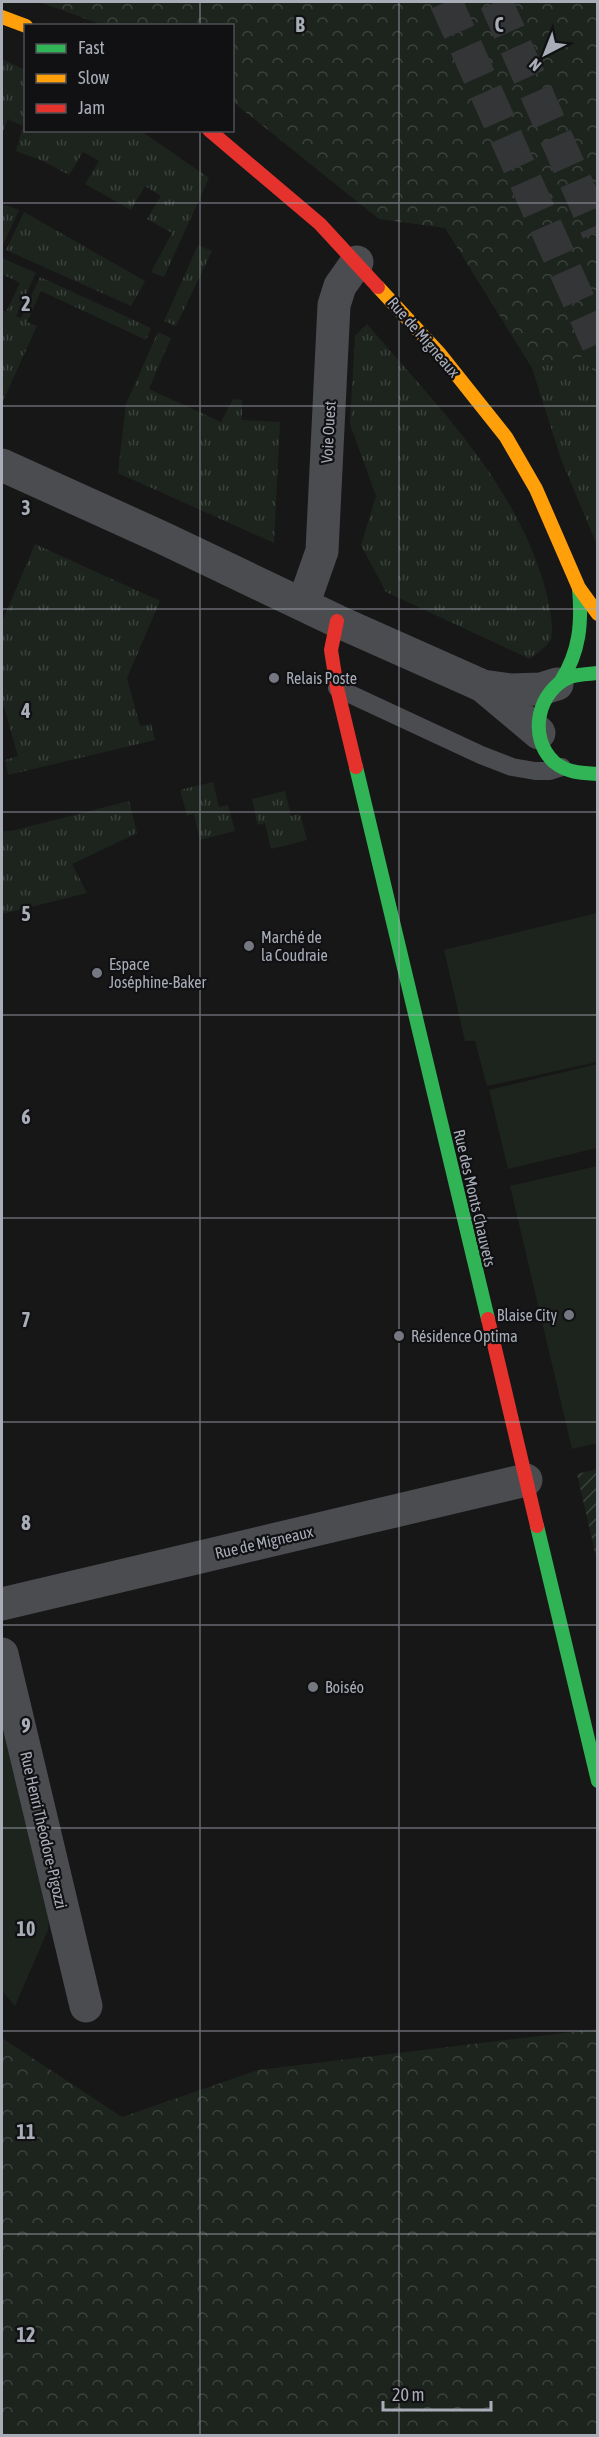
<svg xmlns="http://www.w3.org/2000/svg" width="599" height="2437" viewBox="0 0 599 2437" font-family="'Asap Condensed',sans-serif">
<defs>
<pattern id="grass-tufts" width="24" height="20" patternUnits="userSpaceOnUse" patternTransform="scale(1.5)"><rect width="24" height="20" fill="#1d241e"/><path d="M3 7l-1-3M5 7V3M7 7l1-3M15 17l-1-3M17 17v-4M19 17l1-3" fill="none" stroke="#3b413d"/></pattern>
<pattern id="forest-crowns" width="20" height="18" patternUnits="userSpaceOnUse" patternTransform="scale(1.5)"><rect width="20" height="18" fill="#1d241e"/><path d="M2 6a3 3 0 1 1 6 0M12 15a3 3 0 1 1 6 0" fill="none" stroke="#3b413d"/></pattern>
<pattern id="garden-furrows" width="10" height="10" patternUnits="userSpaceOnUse" patternTransform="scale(1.5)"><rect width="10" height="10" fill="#1d241e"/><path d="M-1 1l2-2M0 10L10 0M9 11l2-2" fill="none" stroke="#3b413d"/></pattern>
</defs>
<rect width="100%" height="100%" fill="#171717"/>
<path fill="url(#grass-tufts)" d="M 2,59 L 25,70 L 26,130 L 141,131 L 209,178 L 164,277 L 151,272 L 172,233 L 147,219 L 161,196 L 145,186 L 131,210 L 85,184 L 99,161 L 83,152 L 69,175 L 43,161 L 16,151 L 23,126 L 8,119 L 2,134 Z
M 2,204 L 19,210 L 2,247 Z
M 24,212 L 145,281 L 131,306 L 6,250 Z
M 198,245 L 212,251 L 176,326 L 164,321 Z
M 2,258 L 36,273 L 16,316 L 21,318 L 40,277 L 151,328 L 146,340 L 41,291 L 27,322 L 37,326 L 2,403 L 2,310 L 6,312 L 20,283 L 2,274 Z
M 367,324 C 438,407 519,486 547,595 C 549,605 555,631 550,640 C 547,647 536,654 530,659 L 386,592 L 361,545 L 376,496 L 350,424 L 355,336 Z
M 158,332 L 171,338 L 149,389 L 221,422 L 233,399 L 242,400 L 242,420 L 280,422 L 274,543 L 118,473 L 126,404 Z
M 586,356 L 597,381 L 597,545 L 561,459 L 532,368 Z
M 35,544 L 160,601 L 127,678 L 140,726 L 151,724 L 155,740 L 8,775 L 5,760 L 18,756 L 4,707 L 2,706 L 2,622 Z
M 213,782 L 219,807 L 228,805 L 235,831 L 200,840 L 194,814 L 187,815 L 180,790 Z
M 285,791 L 291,816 L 300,814 L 307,840 L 271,849 L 265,823 L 258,825 L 252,799 Z
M 129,801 L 137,833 L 72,864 L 87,893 L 2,914 L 2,831 L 11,831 Z"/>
<path fill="url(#forest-crowns)" d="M 39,2 L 597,2 L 597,380 L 586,356 L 532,368 L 445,228 L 379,219 L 233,102 L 232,26 L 103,25 Z
M 597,2029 L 597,2435 L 2,2435 L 2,2038 L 122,2117 L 258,2070 Z"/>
<path fill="#1d241e" d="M 597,913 L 597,1062 L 487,1086 L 475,1041 L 465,1041 L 444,950 Z
M 597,1064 L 597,1148 L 508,1169 L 489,1090 Z
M 597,1166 L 597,1443 L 572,1449 L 510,1186 Z
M 2,1704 L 50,1909 L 48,1930 L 15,2006 L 2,1991 Z"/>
<path fill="url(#garden-furrows)" d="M 597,1469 L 598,1469 L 597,1561 L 577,1474 Z"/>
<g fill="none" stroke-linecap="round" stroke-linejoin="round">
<path stroke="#343537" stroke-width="33" stroke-dasharray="33 16" stroke-linecap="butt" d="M 446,2 L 598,344
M 496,2 L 598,232"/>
<path stroke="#4b4c50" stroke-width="18" d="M 337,688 L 481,755 L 512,767 L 535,771 L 550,771 L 562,767"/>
<path stroke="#4b4c50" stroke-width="33" d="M 2,465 L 163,538 L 337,621 L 483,686 L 511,690 L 541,689 L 557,684
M 303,605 L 322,551 L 334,305 L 340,286 L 357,262
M 483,686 L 539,733
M 2,1604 L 526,1480
M 2,1654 L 86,2006"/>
<path stroke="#30b455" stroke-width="14" d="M 598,673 C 590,674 578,674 570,677 C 538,690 527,737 554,762 C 567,773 582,773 598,774
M 561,681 C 580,651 582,623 579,588
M 356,767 L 488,1319
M 537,1526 L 598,1781"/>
<path stroke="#ff9f0a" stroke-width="14" d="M 2,17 L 26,26
M 378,287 L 440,354 L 506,437 L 536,489 L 579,588 L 598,614"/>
<path stroke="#e5322d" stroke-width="14" d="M 209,130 L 320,224 L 378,287
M 337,621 L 331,650 L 337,688 L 356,767
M 488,1319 L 537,1526"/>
</g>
<path fill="none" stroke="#a8adb8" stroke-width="1.5" stroke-opacity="0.55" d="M 200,2 L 200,26M 399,2 L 399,2436M 200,130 L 200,2436M 2,203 L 598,203M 2,406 L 598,406M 2,609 L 598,609M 2,812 L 598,812M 2,1015 L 598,1015M 2,1218 L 598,1218M 2,1422 L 598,1422M 2,1625 L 598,1625M 2,1828 L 598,1828M 2,2031 L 598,2031M 2,2234 L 598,2234"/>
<g fill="#757880" stroke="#111113" stroke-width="2">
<circle cx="274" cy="678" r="6"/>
<circle cx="249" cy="946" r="6"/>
<circle cx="97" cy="973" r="6"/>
<circle cx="569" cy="1315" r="6"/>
<circle cx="399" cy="1336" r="6"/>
<circle cx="313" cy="1687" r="6"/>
</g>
<g text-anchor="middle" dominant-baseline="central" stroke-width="4.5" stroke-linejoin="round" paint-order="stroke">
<g font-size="16" fill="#a8adb8" stroke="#111113">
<text transform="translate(424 337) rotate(49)">Rue de Migneaux</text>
<text transform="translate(328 432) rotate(-87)">Voie Ouest</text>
<text transform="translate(475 1198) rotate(77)">Rue des Monts Chauvets</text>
<text transform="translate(264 1542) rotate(-13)">Rue de Migneaux</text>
<text transform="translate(44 1830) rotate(77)">Rue Henri Théodore-Pigozzi</text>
</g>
<g font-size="16" fill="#a8adb8" stroke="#111113" text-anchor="start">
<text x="286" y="678">Relais Poste</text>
<text x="261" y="937">Marché de<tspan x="261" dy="18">la Coudraie</tspan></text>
<text x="109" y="964">Espace<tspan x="109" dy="18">Joséphine-Baker</tspan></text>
<text x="557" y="1315" text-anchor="end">Blaise City</text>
<text x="411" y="1336">Résidence Optima</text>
<text x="325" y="1687">Boiséo</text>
</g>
</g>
<g font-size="20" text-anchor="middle" font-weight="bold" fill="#a8adb8" stroke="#111113" stroke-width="4.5" stroke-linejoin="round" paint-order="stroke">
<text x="300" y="32">B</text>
<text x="499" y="32">C</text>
<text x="26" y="311">2</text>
<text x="26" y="515">3</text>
<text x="26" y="718">4</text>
<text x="26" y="921">5</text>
<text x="26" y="1124">6</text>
<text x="26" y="1327">7</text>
<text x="26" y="1530">8</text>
<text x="26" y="1733">9</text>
<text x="26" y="1936">10</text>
<text x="26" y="2139">11</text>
<text x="26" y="2342">12</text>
</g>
<rect width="599" height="2437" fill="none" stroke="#a8adb8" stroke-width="6"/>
<rect x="24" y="24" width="210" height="108" fill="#111113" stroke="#4d4f55" stroke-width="1.5"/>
<rect x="36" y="44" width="30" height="9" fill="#30b455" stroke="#4d4f55" stroke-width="1.5"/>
<text x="78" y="54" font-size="18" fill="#a8adb8">Fast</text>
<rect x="36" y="74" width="30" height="9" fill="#ff9f0a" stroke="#4d4f55" stroke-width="1.5"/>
<text x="78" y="84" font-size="18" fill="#a8adb8">Slow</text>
<rect x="36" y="104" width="30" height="9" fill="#e5322d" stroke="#4d4f55" stroke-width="1.5"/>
<text x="78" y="114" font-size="18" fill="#a8adb8">Jam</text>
<g transform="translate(545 54) rotate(222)" stroke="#111113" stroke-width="4.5" paint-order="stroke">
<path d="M0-4.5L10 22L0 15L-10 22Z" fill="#a8adb8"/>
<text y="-9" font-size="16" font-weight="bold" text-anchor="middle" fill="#a8adb8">N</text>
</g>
<path d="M383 2401v9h108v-9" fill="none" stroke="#a8adb8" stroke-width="3"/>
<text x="392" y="2401" font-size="18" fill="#a8adb8" stroke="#111113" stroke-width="4.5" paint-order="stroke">20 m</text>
</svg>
